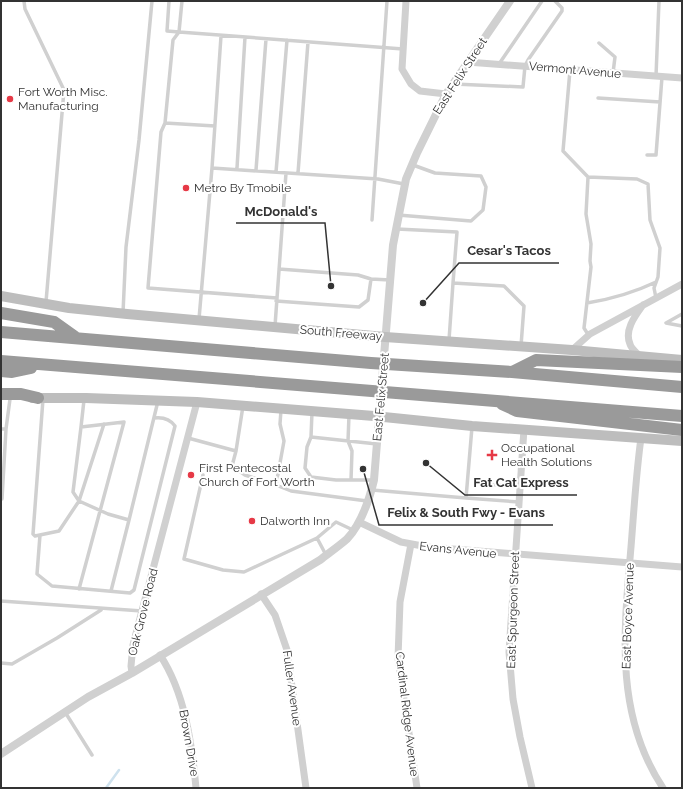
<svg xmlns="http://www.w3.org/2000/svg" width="683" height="789" viewBox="0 0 683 789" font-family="Raleway,sans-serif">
<rect width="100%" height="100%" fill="#fff"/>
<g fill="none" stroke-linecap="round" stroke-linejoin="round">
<path stroke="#cfe2ee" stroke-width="2.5" d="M 106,788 L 119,770"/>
<path stroke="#d0d0d0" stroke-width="3.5" d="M 24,1 L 25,9 L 64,90 L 46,302
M 169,1 L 167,31 L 179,32 L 182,1
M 599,43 L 615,57 L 613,73
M 499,64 L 542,1
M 570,70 L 563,151 L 588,177 L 586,214 L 591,244 L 590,261 L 591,267 L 584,328 L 589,336
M 656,76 L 659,1
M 454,84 L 523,87 L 525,66 L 528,60 L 562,11 L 562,8 L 555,1
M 598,98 L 660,102
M 165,123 L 161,132 L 148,288 L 277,298
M 215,126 L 165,123 L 173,40 L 179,32 L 403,49
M 647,155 L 656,155 L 662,77
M 212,168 L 221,36
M 237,168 L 245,37
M 256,170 L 266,39
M 276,172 L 287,40
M 298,173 L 308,42
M 588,177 L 637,179 L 648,184 L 650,220 L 660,248 L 658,277 L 654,288 L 656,298
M 398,215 L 471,221 L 483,210 L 486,187 L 481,176 L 435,173 L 413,165
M 372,220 L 387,1
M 397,229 L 457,232 L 453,283 L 504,286 L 524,306 L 521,346
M 279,269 L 358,275 L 371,279 L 390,280
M 276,301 L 359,307 L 368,300 L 371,279
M 587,303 C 612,299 633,293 656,282
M 123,313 L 126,247 L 139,140 L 152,1
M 682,314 L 666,323 L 682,326
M 199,319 L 212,168 L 378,179 L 404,184
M 275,326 L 286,173
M 449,340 L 453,283
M 43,399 L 33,534 L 35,536 L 59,531 L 79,501 L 108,514 L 129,520 L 158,401
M 312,412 L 311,437 L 307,447 L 305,468 L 311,477 L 336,480 L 373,480
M 349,415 L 348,441 L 352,451 L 351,480
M 81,427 L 84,400
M 472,427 L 466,498 L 519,502
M 1,429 L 6,429 L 2,499
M 6,429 L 10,399
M 311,437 L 377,444
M 188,438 L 236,451 L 243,406
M 236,451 L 232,466 L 245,475 L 276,485 L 284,441 L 280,424 L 281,410
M 203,475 L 184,559 L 223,570 L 244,572 L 317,538
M 486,484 L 520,487
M 276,485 L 291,491 L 367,501
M 372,490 L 466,498
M 40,535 L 37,574 L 52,586 L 130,593 L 134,590 L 175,426 C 170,419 162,417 154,418
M 326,555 L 317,538 L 336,522 L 353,530
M 79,589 L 124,422 L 81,427 L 73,492 L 79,501 L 104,424
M 111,591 L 129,520
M 1,601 L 142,611
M 1,663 L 12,664 L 57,638 L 101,610
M 65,712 L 92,755"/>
<path stroke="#d0d0d0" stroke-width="7" d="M 406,1 L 402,69 L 411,84 L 420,91 L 446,94
M 467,62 L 682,78
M 572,350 L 590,334 L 682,284
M 641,357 C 637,353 631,349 630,344 C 624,330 635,316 643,305
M 524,429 L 509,652 L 513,699 L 520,737 L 532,788
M 641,438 C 636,474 634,510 631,547 C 624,630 614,714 663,788
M 359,522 L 401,542 L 428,547 L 682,567
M 411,544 L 400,602 L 398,658 L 417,788
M 261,594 L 275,615 L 287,650 L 306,788
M 160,655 C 185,693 192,744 196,788
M 132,673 L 131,666 L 133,645 L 197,402"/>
<path stroke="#d0d0d0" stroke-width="8" d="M 1,754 L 88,697 L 132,673 L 320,560 C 329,553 339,546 347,539 C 362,523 369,501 374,480 L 393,245 L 406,179 L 417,153 L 446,94 L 510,1"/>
<path stroke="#bdbdbd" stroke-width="10" d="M 1,296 L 69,308 L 127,314 L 385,337 L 572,350 L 682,360
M 32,398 L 86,398 L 197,402 L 374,416 L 472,426 L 682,441"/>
<path stroke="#9a9a9a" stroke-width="12" d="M 1,313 L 54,322 L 75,337
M 1,332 L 371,363 L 512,372 L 682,387
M 1,361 L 682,416
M 1,371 L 12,372 L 31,368
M 512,372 L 536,360 L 682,367
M 1,394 L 21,394 L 38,398
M 502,404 L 517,411 L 682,430"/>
</g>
<g fill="#e63946" stroke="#fff" stroke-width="1.5">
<circle cx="10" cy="99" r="4"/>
<circle cx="186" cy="188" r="4"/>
<path d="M490 449h4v4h4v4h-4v4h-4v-4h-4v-4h4z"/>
<circle cx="191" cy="475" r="4"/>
<circle cx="252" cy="521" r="4"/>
</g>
<g text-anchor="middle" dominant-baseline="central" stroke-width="4" stroke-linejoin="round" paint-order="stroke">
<g font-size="12" fill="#333" stroke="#fff">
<text transform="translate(575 70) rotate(5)">Vermont Avenue</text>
<text transform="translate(460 76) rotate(-57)">East Felix Street</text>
<text transform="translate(341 333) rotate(5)">South Freeway</text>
<text transform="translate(381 397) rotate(-85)">East Felix Street</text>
<text transform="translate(458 550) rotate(6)">Evans Avenue</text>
<text transform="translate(513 610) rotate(-88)">East Spurgeon Street</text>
<text transform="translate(143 612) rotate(-76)">Oak Grove Road</text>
<text transform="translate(628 616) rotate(-88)">East Boyce Avenue</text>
<text transform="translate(292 688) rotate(82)">Fuller Avenue</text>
<text transform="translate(407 714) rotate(83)">Cardinal Ridge Avenue</text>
<text transform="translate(189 743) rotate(80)">Brown Drive</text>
</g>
<g font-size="12" fill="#333" stroke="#fff" text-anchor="start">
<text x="18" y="92">Fort Worth Misc.<tspan x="18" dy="14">Manufacturing</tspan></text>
<text x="194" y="188">Metro By Tmobile</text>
<text x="501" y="448">Occupational<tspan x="501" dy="14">Health Solutions</tspan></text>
<text x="199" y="468">First Pentecostal<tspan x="199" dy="14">Church of Fort Worth</tspan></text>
<text x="260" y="521">Dalworth Inn</text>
</g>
</g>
<path fill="none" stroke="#333" stroke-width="1.5" d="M331 286L325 223H236M423 303L459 263H559M426 463L465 495H577M363 469L379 525H553"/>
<g fill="#333" stroke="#fff" stroke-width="1.5">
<circle cx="331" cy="286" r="4"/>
<circle cx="423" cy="303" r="4"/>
<circle cx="426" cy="463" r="4"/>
<circle cx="363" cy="469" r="4"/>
</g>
<g font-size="13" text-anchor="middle" font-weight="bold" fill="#333" stroke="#fff" stroke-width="4" stroke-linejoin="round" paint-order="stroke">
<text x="281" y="216">McDonald's</text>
<text x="509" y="255">Cesar's Tacos</text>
<text x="521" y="487">Fat Cat Express</text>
<text x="466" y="517">Felix &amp; South Fwy - Evans</text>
</g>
<rect width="683" height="789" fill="none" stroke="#333333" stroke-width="4"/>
</svg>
